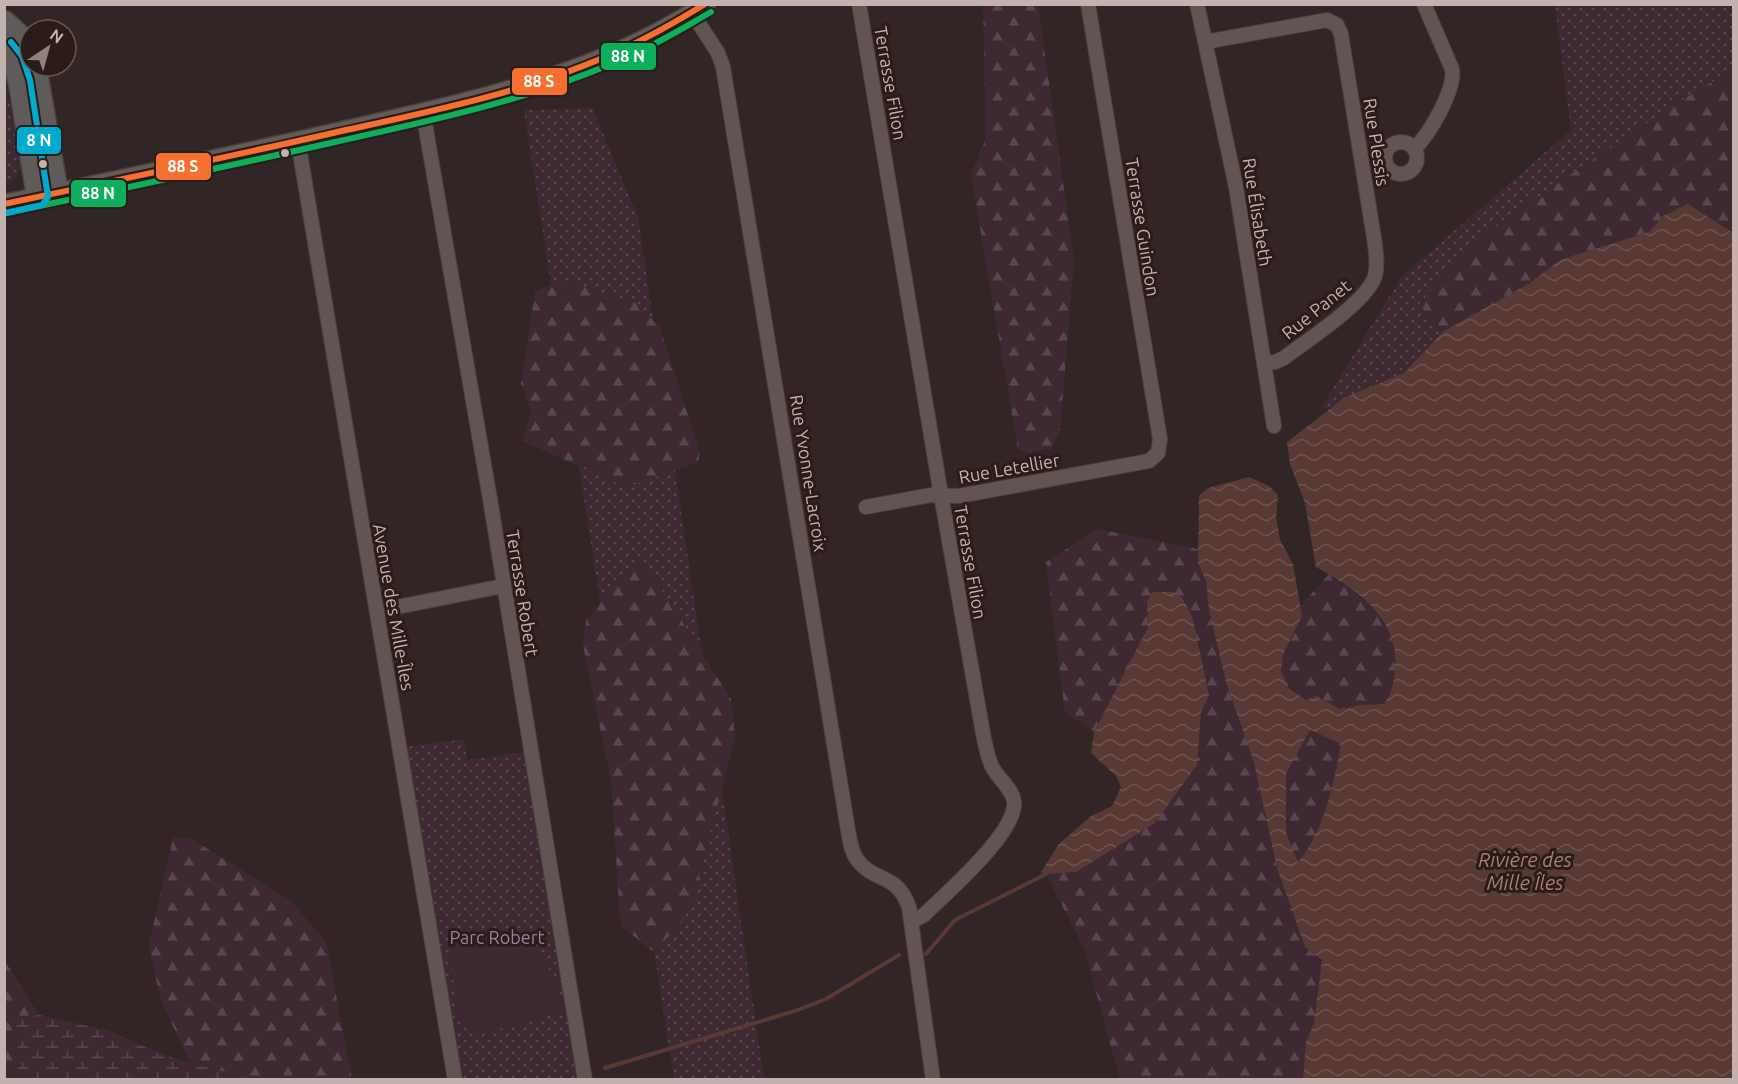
<svg xmlns="http://www.w3.org/2000/svg" width="1738" height="1084" viewBox="0 0 1738 1084" font-family="Ubuntu,sans-serif">
<defs>
<pattern id="grass-dots" width="8" height="8" patternUnits="userSpaceOnUse" patternTransform="scale(1.5)"><rect width="8" height="8" fill="#3e2933"/><path d="M2 2h.1M6 6h.1" fill="none" stroke="#58464e" stroke-width="1.8" stroke-linecap="round"/></pattern>
<pattern id="forest-firs" width="22" height="20" patternUnits="userSpaceOnUse" patternTransform="scale(1.5)"><rect width="22" height="20" fill="#3e2933"/><path d="M5 1l3.5 6h-7zM16 11l3.5 6h-7z" fill="#58464e"/></pattern>
<pattern id="wetland-marsh" width="20" height="14" patternUnits="userSpaceOnUse" patternTransform="scale(1.5)"><rect width="20" height="14" fill="#3e2933"/><path d="M1 5h8M5 5V1M11 12h8M15 12V8" fill="none" stroke="#58464e"/></pattern>
<pattern id="water-waves" width="16" height="10" patternUnits="userSpaceOnUse" patternTransform="scale(1.5)"><rect width="16" height="10" fill="#593933"/><path d="M0 5q4-4 8 0t8 0" fill="none" stroke="#6f534e"/></pattern>
</defs>
<rect width="100%" height="100%" fill="#302625"/>
<path fill="url(#grass-dots)" d="M 1555,5 L 1733,5 L 1733,263 L 1401,393 L 1320,409 L 1402,276 L 1571,130 Z
M 4,76 L 22,165 L 14,180 L 5,183 Z
M 592,108 L 638,217 L 764,1079 L 674,1079 L 524,110 Z
M 464,739 L 467,760 L 525,752 L 580,1078 L 460,1079 L 405,747 Z"/>
<path fill="url(#forest-firs)" d="M 983,5 L 1038,5 L 1074,260 L 1060,430 L 1052,448 L 1027,453 L 1018,449 L 971,175 L 986,137 Z
M 1733,69 L 1733,233 L 1688,204 L 1663,216 L 1649,232 L 1560,260 L 1530,283 L 1444,331 L 1419,304 L 1476,239 L 1672,106 Z
M 563,280 L 635,303 L 660,327 L 700,453 L 698,462 L 637,484 L 619,484 L 522,441 L 531,412 L 521,383 L 535,292 Z
M 1097,529 L 1198,549 L 1198,563 L 1206,581 L 1209,610 L 1226,682 L 1254,763 L 1277,868 L 1305,947 L 1322,960 L 1314,1023 L 1306,1042 L 1303,1079 L 1120,1079 L 1084,949 L 1046,874 L 1076,872 L 1197,765 L 1201,712 L 1209,696 L 1147,601 L 1148,627 L 1094,732 L 1065,712 L 1046,562 Z
M 636,562 L 648,568 L 731,699 L 735,736 L 692,904 L 677,929 L 652,951 L 623,927 L 620,917 L 611,781 L 583,645 L 586,620 Z
M 1329,574 C 1364,599 1400,620 1395,669 C 1393,684 1393,690 1384,704 L 1358,705 L 1342,710 L 1316,697 L 1306,700 C 1250,662 1307,641 1300,607 Z
M 1310,730 L 1341,744 C 1334,785 1324,829 1298,862 L 1286,833 L 1286,774 Z
M 173,838 L 190,838 L 290,900 L 326,942 L 352,1079 L 5,1079 L 4,960 L 39,1015 L 109,1031 L 192,1066 L 160,999 L 149,944 Z"/>
<path fill="url(#wetland-marsh)" d="M 39,1015 L 109,1031 L 167,1057 L 253,1079 L 18,1079 L 17,1020 Z"/>
<path fill="#3e2933" d="M 457,930 C 497,927 536,941 555,979 C 560,989 561,1001 564,1011 L 478,1035 L 456,1019 L 450,932 Z"/>
<path fill="url(#water-waves)" fill-rule="evenodd" d="M 1688,204 L 1733,233 L 1733,1079 L 1303,1079 L 1306,1042 L 1314,1023 L 1322,960 L 1305,947 L 1277,868 L 1254,763 L 1226,682 L 1209,610 L 1206,581 L 1198,563 L 1199,496 L 1208,488 L 1249,477 L 1269,486 L 1278,495 L 1276,517 L 1280,540 L 1293,564 L 1302,616 L 1283,655 L 1281,671 L 1290,689 L 1306,700 L 1316,696 L 1342,710 L 1358,705 L 1384,704 C 1393,691 1393,685 1395,669 C 1400,618 1356,589 1316,567 L 1305,503 L 1290,464 L 1287,442 L 1344,398 L 1404,373 L 1444,331 L 1530,283 L 1560,260 L 1649,232 L 1663,216 ZM 1310,730 L 1341,744 C 1334,783 1324,831 1298,862 L 1286,833 L 1286,774 Z
M 1153,592 L 1174,592 L 1183,599 L 1193,619 L 1209,696 L 1201,712 L 1197,765 L 1155,823 L 1076,872 L 1046,874 L 1041,872 L 1059,844 L 1091,816 L 1112,806 L 1121,787 L 1116,776 L 1091,753 L 1094,732 L 1148,627 L 1147,601 Z"/>
<g fill="none" stroke-linecap="round" stroke-linejoin="round">
<path stroke="#593933" stroke-width="4" d="M 926,954 L 955,920 L 1046,874
M 605,1068 L 798,1010 L 826,999 L 899,955"/>
<defs>
<path id="street" d="M 859,4 L 941,495 L 984,739 C 987,750 988,761 994,770 C 1000,780 1012,789 1014,801 C 1018,832 946,893 924,915 L 912,921
M 1197,4 L 1236,187 L 1274,426
M 692,13 L 718,53 L 723,67 L 848,830 C 850,840 851,852 858,861 C 876,883 897,873 909,907 L 933,1080
M 1205,42 L 1327,20 L 1337,25 L 1341,34 L 1374,238 C 1376,250 1378,265 1375,276 C 1367,302 1306,341 1284,358 L 1275,362 L 1264,363
M 423,112 L 490,499 L 585,1080
M 298,141 L 455,1080
M1385 158a16 16 0 1 1 32 0a16 16 0 1 1-32 0Z
M 1414,149 C 1429,135 1456,89 1452,69 L 1424,4
M 866,507 L 931,495 L 959,496 L 1149,461 L 1158,453 L 1160,439 L 1088,4
M 377,611 L 503,586"/>
<path id="secondary" d="M 4,204 C 123,179 242,154 360,127 C 481,99 600,74 706,4"/>
<path id="highway" d="M 4,23 L 18,36 L 30,56
M 4,47 L 14,60 L 21,83 L 39,197
M 34,66 L 56,194"/>
</defs>
<use href="#street" stroke="#48413f" stroke-width="16"/>
<use href="#secondary" stroke="#4a413f" stroke-width="21"/>
<use href="#highway" stroke="#4c4341" stroke-width="27"/>
<use href="#street" stroke="#5f5654" stroke-width="14"/>
<use href="#secondary" stroke="#645a58" stroke-width="18"/>
<use href="#highway" stroke="#5f5b59" stroke-width="24"/>
<defs>
<path id="bus-1" d="M 4,204 C 114,181 224,158 333,133 C 432,111 534,91 625,48 C 653,35 679,20 705,4"/>
<path id="bus-2" d="M 6,213 C 116,190 225,167 335,142 C 434,120 534,99 627,57 C 656,45 683,28 711,12"/>
<path id="bus-3" d="M 6,213 L 42,205 L 48,197 L 30,80 L 22,56 L 11,42"/>
</defs>
<use href="#bus-1" stroke="#2a1c19" stroke-width="10"/>
<use href="#bus-2" stroke="#2a1c19" stroke-width="10"/>
<use href="#bus-3" stroke="#2a1c19" stroke-width="10"/>
<use href="#bus-1" stroke="#f46f30" stroke-width="6"/>
<use href="#bus-2" stroke="#0daf5c" stroke-width="6"/>
<use href="#bus-3" stroke="#00a9ce" stroke-width="6"/>
</g>
<g fill="#c3b2ad" stroke="#2a1c19" stroke-width="2">
<circle cx="285" cy="153" r="5"/>
<circle cx="43" cy="164" r="5"/>
</g>
<g text-anchor="middle" dominant-baseline="central" stroke-width="6" stroke-linejoin="round" paint-order="stroke">
<g font-size="18" fill="#c3b2ad" stroke="#2a1c19">
<text transform="translate(891 83) rotate(80)">Terrasse Filion</text>
<text transform="translate(1377 142) rotate(81)">Rue Plessis</text>
<text transform="translate(1258 212) rotate(81)">Rue Élisabeth</text>
<text transform="translate(1143 227) rotate(81)">Terrasse Guindon</text>
<text transform="translate(1316 309) rotate(-39)">Rue Panet</text>
<text transform="translate(1009 468) rotate(-10)">Rue Letellier</text>
<text transform="translate(809 473) rotate(81)">Rue Yvonne-Lacroix</text>
<text transform="translate(971 562) rotate(80)">Terrasse Filion</text>
<text transform="translate(523 593) rotate(81)">Terrasse Robert</text>
<text transform="translate(394 607) rotate(80)">Avenue des Mille-Îles</text>
</g>
<g font-size="18" fill="#9c7da2" stroke="#2a1c19">
<text x="497" y="937">Parc Robert</text>
</g>
<g font-size="20" font-style="italic" fill="#ab7e76" stroke="#2a1c19">
<text x="1525" y="859">Rivière des<tspan x="1525" dy="23">Mille Îles</tspan></text>
</g>
</g>
<g stroke="#2a1c19" stroke-width="2">
<rect x="600" y="42" width="57" height="29" rx="6" fill="#0daf5c"/>
<rect x="511" y="67" width="57" height="29" rx="6" fill="#f46f30"/>
<rect x="16" y="126" width="46" height="29" rx="6" fill="#00a9ce"/>
<rect x="155" y="152" width="57" height="29" rx="6" fill="#f46f30"/>
<rect x="70" y="179" width="57" height="29" rx="6" fill="#0daf5c"/>
</g>
<g font-size="16" text-anchor="middle" font-weight="bold" fill="#fff">
<text x="628" y="62">88 N</text>
<text x="539" y="87">88 S</text>
<text x="39" y="146">8 N</text>
<text x="183" y="172">88 S</text>
<text x="98" y="199">88 N</text>
</g>
<rect width="1738" height="1084" fill="none" stroke="#c3b2ad" stroke-width="12"/>
<g transform="translate(48 48) rotate(36)"><circle r="28" fill="#2a1c19" stroke="#675854" stroke-width="1.5"/>
<path d="M0-4.5L10 22L0 15L-10 22Z" fill="#90817d"/>
<text y="-9" font-size="16" font-weight="bold" text-anchor="middle" fill="#c3b2ad">N</text>
</g>
</svg>
